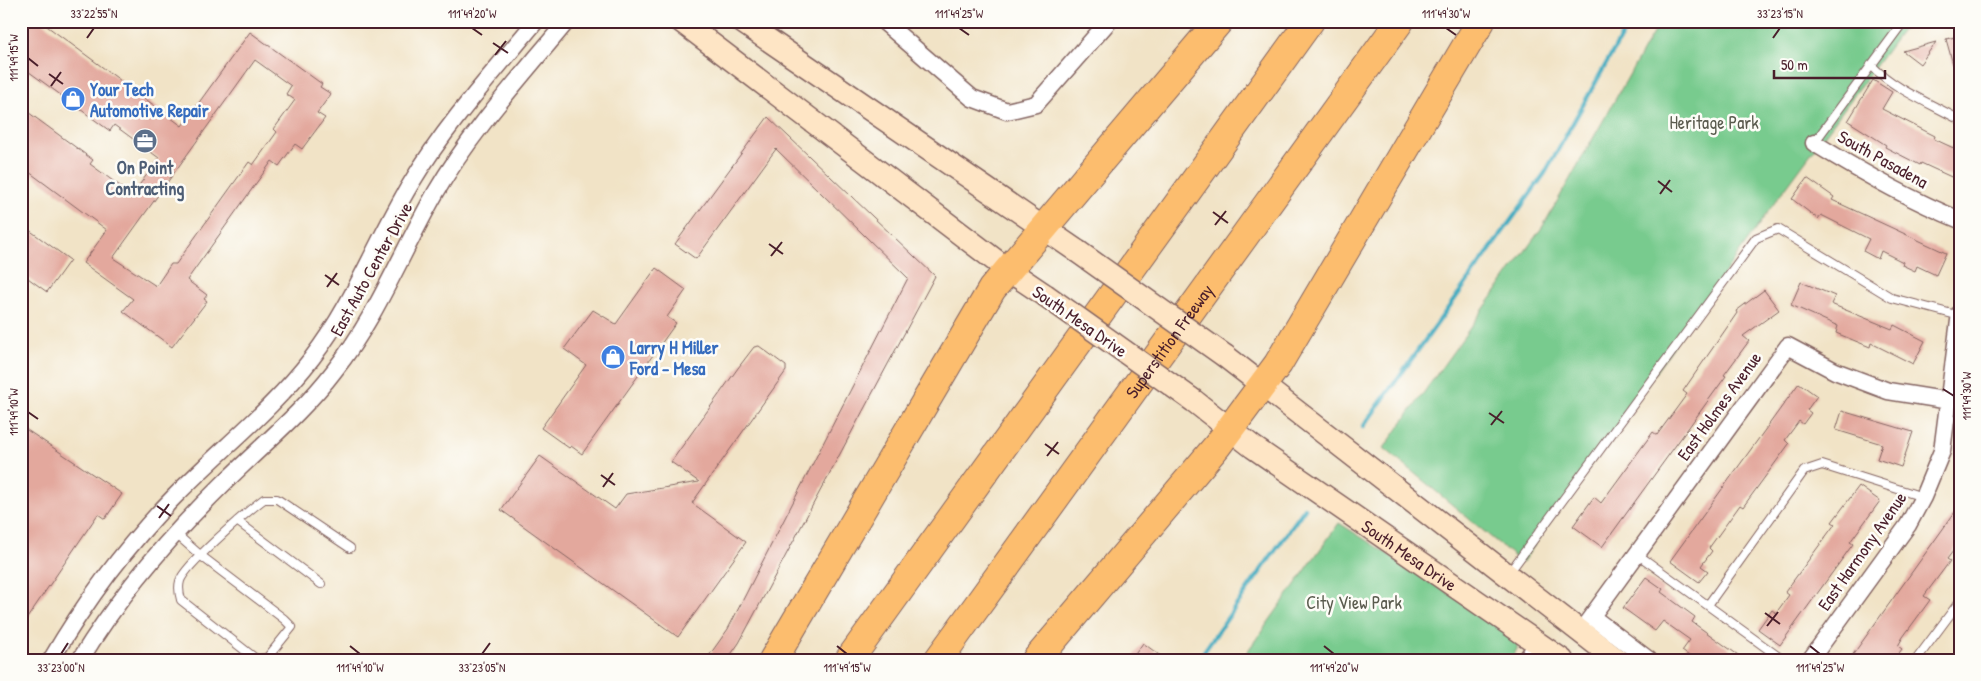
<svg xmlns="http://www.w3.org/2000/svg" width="1981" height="681" viewBox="0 0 1981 681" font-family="'Patrick Hand',sans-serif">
<rect width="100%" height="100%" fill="#fdfcf7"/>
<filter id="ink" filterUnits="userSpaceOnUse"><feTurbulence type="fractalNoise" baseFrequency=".02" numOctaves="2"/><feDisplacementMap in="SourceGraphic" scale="10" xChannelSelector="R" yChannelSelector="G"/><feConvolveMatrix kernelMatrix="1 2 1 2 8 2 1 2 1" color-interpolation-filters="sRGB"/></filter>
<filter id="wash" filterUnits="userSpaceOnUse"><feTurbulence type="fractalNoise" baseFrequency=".0096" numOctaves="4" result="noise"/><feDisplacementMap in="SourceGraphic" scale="20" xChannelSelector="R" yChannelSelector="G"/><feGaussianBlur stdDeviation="1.12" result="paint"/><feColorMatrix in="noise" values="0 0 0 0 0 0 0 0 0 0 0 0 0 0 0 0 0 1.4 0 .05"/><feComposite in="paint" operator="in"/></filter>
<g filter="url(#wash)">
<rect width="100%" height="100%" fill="#f1e3c6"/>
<path fill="#78cb8e" stroke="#61755c" d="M 1660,21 L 1909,21 L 1767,213 L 1522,563 L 1384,448 L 1543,226 Z
M 1339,523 L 1450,594 L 1517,641 L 1517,649 L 1511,660 L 1242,659 Z"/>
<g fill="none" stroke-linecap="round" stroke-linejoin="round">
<path stroke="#3faabf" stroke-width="4.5" d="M 1363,427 L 1545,173 L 1630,21
M 1198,660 L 1305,508"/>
</g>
<g id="blocks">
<path fill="#e3a89d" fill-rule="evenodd" d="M 21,21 L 40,21 L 182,126 L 250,32 L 322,84 L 320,87 L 331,94 L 317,113 L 325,118 L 302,149 L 295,144 L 279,166 L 272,161 L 187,280 L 207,295 L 204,299 L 207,301 L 172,347 L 123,311 L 133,299 L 83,263 L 107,230 L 21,166 L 21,107 L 93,160 L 90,164 L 132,195 L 159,158 L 114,125 L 110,131 L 21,66 ZM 255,60 L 291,86 L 286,94 L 295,100 L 274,129 L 277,132 L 253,165 L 249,162 L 176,264 L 171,264 L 156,286 L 113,258 Z
M 1960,36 L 1960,75 L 1956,75 L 1946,39 Z
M 1936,42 L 1920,64 L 1903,51 Z
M 1873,80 L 1892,92 L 1882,109 L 1935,136 L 1934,139 L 1960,151 L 1960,181 L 1921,163 L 1920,165 L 1885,147 L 1886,145 L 1848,121 Z
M 768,117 L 935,276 L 739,643 L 727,660 L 706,660 L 728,629 L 908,278 L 776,149 L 696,259 L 675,244 Z
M 1807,178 L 1834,197 L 1832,200 L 1946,253 L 1936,275 L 1917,266 L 1915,271 L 1902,265 L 1903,262 L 1881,251 L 1878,259 L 1863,251 L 1869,239 L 1821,215 L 1818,219 L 1792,199 Z
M 21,224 L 70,260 L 47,292 L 21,273 Z
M 656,268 L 686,290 L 667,317 L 676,323 L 582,454 L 571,446 L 569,448 L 541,428 L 586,365 L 564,349 L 593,310 L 616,324 Z
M 1801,282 L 1835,296 L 1831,304 L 1892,329 L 1894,325 L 1925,341 L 1913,364 L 1871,343 L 1870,347 L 1836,333 L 1838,326 L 1791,305 Z
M 1764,290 L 1779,310 L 1743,336 L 1749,341 L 1724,375 L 1726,376 L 1602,547 L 1573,526 L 1594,497 L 1601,503 L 1653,432 L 1657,435 L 1687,394 L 1683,391 L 1737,313 L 1736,311 Z
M 759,346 L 786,366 L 786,371 L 692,503 L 746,542 L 678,637 L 501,510 L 540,456 L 615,509 L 626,494 L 699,482 L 671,462 L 738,368 L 754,347 Z
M 1799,383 L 1817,396 L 1807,410 L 1811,413 L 1803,424 L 1799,421 L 1785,440 L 1789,444 L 1743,507 L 1740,505 L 1709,548 L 1712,551 L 1701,566 L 1708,571 L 1699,582 L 1670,561 Z
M 1842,411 L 1913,432 L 1901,467 L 1877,459 L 1882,444 L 1836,430 Z
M 21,426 L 122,494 L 105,519 L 98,514 L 21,627 Z
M 1859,486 L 1880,501 L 1850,542 L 1853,544 L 1780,645 L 1758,629 L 1772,610 L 1776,613 L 1789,595 L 1785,592 L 1835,524 L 1832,522 Z
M 1960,505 L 1960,542 L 1947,559 L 1950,561 L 1924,596 L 1930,600 L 1903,637 L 1898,646 L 1902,649 L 1894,660 L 1849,660 Z
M 1646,577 L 1663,589 L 1661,592 L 1695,617 L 1692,622 L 1745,660 L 1695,660 L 1682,651 L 1690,640 L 1663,621 L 1655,631 L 1623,608 Z
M 1143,643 L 1166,660 L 1131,660 Z"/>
</g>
</g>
<g filter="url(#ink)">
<use href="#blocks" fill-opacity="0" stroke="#846461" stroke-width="1"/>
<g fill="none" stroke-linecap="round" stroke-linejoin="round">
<defs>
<path id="lane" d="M 1871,65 C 1895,90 1930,103 1960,120
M 1814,143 L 1904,21
M 237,521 L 321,584
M 175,533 L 200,555 L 284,619 L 292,627 L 267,658 L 256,659 L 181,600 C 179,593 178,588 180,581 C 184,566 249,510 264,499 L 277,499 L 350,548
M 1637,554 L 1783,660
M 1509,573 L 1756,238 L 1778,229 L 1892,298 L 1960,316
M 1708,605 L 1804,471 L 1822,465 L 1923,497
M 1916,660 L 1960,601"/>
<path id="street" d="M 883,21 L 972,98 L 1007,111 L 1036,104 L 1109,21
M 1814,143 C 1861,172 1908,199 1960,220
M 1592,617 L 1649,660
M 1581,631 L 1788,346 L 1835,371 L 1888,391 L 1950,401
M 51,660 C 86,600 127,545 175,496 C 220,450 273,409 312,358 C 353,305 376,242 410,185 C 445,126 492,74 536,21
M 80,660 C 120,594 169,537 223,484 C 260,447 302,413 334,371 C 377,317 402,251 436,192 C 472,130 522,76 567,21
M 1526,660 L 1538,643
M 1810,660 L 1908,525 L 1923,497 L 1942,451 L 1960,313"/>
<g id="secondary">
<path d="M 681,21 L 1008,270 L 1045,295"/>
<path d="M 741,21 L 1077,251"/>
<path d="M 1225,356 L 1617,660"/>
<path id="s1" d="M 1194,401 L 1253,447 L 1562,660"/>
</g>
<g id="highway">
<path d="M 773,660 L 992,289 L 1219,21"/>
<path d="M 849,660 L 1310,21"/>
<path id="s2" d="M 938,660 L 1400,21"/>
<path d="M 1036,660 L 1217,446 L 1278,364 L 1481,21"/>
</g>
</defs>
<use href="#lane" stroke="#846461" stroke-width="10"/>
<use href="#street" stroke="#846461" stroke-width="19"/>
<use href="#secondary" stroke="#846461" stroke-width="25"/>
<use href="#highway" stroke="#846461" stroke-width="30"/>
<use href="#lane" stroke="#fff" stroke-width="8"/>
<use href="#street" stroke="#fff" stroke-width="16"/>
<use href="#secondary" stroke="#fee5c5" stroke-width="22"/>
<use href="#highway" stroke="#fcbd6e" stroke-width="28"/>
<defs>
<path id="secondary-bridge" d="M 1077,251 L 1225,356
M 1045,295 L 1194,401"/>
</defs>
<use href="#secondary-bridge" stroke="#846461" stroke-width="25" stroke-linecap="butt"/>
<use href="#secondary-bridge" stroke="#fee5c5" stroke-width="22"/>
</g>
</g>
<path fill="none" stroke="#4a1f2b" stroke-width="2" d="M 472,28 L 482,35M 959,28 L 969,35M 1446,28 L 1456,35M 87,38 L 94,28M 1773,38 L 1780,28M 493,43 L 508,53M 495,55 L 506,41M 28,58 L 38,66M 49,74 L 63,84M 51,86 L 61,72M 1658,181 L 1672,192M 1660,194 L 1670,180M 1213,212 L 1228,223M 1215,225 L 1226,211M 769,244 L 783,254M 771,256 L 782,242M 325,275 L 339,285M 327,287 L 337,273M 1943,389 L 1954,396M 28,412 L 38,419M 1489,413 L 1504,423M 1491,425 L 1502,411M 1045,444 L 1059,454M 1047,456 L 1058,442M 601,475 L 615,485M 603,487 L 613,473M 157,506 L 171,516M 159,518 L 169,504M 1765,613 L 1780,624M 1767,626 L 1778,612M 350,646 L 360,654M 837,646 L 847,654M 1324,646 L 1334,654M 1810,646 L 1820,654M 61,654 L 68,643M 482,654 L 490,643"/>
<defs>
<symbol id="shop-disc" viewBox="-11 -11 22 22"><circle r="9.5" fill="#3f7fe0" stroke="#fdfcf7"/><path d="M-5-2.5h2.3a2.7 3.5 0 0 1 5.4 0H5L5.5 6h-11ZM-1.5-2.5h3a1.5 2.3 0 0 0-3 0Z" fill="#fff"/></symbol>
<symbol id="office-disc" viewBox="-11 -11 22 22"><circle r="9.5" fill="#5c6f8a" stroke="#fdfcf7"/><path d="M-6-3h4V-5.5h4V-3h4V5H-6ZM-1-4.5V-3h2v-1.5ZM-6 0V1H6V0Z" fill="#fff"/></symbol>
</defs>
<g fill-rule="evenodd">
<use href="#shop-disc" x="59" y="85" width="28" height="28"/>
<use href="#office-disc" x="131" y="127" width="28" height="28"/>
<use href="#shop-disc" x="599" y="343" width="28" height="28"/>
</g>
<g text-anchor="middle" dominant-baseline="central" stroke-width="5" stroke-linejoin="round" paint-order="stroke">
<g font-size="18" font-weight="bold" fill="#366cbe" stroke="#fdfcf7" text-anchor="start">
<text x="90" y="89">Your Tech<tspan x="90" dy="21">Automotive Repair</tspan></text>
<text x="630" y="347">Larry H Miller<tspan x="630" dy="21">Ford - Mesa</tspan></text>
</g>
<g font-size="18" fill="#5a5b4e" stroke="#fdfcf7">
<text x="1714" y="122">Heritage Park</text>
<text x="1354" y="602">City View Park</text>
</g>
<g font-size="18" fill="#4a1f2b" stroke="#fdfcf7">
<text transform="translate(1883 159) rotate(29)">South Pasadena</text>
<text transform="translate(371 269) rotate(-61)">East Auto Center Drive</text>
<text transform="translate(1080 321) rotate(35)">South Mesa Drive</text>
<text stroke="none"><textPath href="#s2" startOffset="394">Superstition Freeway</textPath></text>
<text transform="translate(1719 406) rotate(-54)">East Holmes Avenue</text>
<text transform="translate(1862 551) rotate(-55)">East Harmony Avenue</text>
<text stroke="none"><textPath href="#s1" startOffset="265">South Mesa Drive</textPath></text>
</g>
<g font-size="18" font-weight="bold" fill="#4e5e75" stroke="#fdfcf7">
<text x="145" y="167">On Point<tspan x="145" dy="21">Contracting</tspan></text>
</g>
</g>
<rect width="1981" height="681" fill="none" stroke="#fdfcf7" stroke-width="55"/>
<path d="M1774 70v8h111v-8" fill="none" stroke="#4a1f2b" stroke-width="2.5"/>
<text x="1781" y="70" font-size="15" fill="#4a1f2b" stroke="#fdfcf7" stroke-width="4" paint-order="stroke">50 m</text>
<rect x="28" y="28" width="1926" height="626" fill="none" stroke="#4a1f2b" stroke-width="2"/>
<g font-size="12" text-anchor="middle" fill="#4a1f2b">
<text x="94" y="18">33°22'55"N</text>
<text x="472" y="18">111°49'20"W</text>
<text x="959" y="18">111°49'25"W</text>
<text x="1446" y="18">111°49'30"W</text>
<text x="1780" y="18">33°23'15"N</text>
<text transform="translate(14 58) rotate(-90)" y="4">111°49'15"W</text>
<text transform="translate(1967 396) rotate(-90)" y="4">111°49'30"W</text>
<text transform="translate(14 412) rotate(-90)" y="4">111°49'10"W</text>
<text x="61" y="672">33°23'00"N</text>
<text x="360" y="672">111°49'10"W</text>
<text x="482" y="672">33°23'05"N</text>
<text x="847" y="672">111°49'15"W</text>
<text x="1334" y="672">111°49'20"W</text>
<text x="1820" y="672">111°49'25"W</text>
</g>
</svg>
